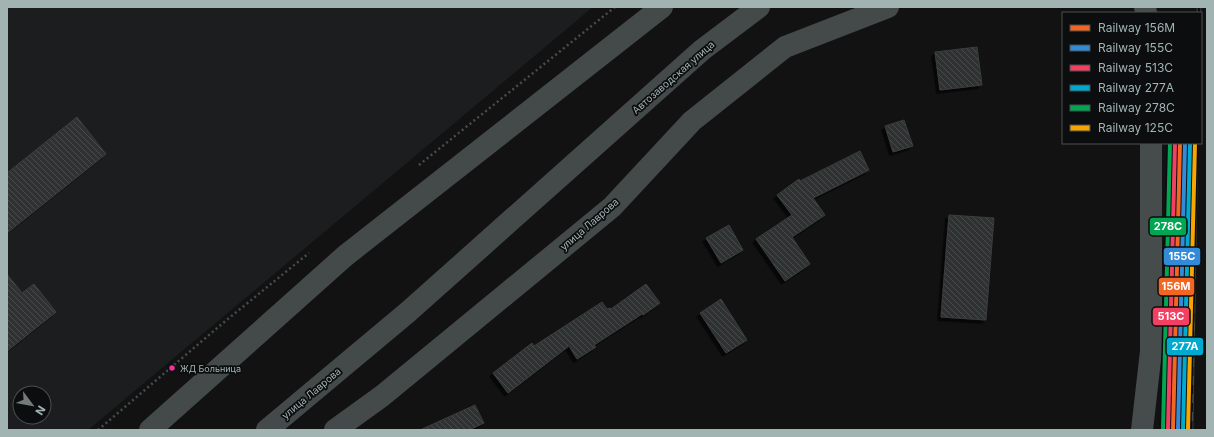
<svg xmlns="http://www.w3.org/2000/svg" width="1214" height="437" viewBox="0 0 1214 437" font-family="Inter,sans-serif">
<defs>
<pattern id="building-back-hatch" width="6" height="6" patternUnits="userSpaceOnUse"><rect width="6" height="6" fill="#2e3030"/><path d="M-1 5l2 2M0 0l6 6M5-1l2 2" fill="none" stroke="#494c4c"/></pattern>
<filter id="shadow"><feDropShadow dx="-3.5" dy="3.5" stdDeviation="0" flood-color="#0009"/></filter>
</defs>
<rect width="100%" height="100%" fill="#121212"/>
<path fill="#1c1d1e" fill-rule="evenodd" d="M 7,7 L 593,7 L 88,430 L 7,430 ZM 20,393 L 44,393 L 44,417 L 20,417 Z"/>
<path fill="url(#building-back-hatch)" stroke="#3a3e3e" filter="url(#shadow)" d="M 977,47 L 982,85 L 940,90 L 935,52 Z
M 77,117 L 106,154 L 7,233 L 7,173 Z
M 904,120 L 913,146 L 893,152 L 885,126 Z
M 860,151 L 869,170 L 813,198 L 825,215 L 792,237 L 810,264 L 785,281 L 756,239 L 792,215 L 777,195 L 799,179 L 800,181 Z
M 949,215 L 994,218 L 986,320 L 941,317 Z
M 729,225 L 743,250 L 721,263 L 706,238 Z
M 7,274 L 22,293 L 34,284 L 56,312 L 7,351 Z
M 646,284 L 660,303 L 643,315 L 642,314 L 594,345 L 596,347 L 577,359 L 569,346 L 508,393 L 493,373 L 532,343 L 534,346 L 602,302 L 607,309 L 610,308 L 611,309 Z
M 721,299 L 747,340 L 726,353 L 700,313 Z
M 475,405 L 484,423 L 469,430 L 420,430 Z"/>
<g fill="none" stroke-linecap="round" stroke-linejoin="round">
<path stroke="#484c4c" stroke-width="2.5" stroke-dasharray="2 3" stroke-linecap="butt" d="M 419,165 L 615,7
M 98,430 L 223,323 L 309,253"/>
<path stroke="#464b4b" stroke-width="22" d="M 1145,7 L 1146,13
M 1142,430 L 1151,351 L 1151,143"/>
<path stroke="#444949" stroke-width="22" d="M 150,430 L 345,256 L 662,7
M 267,430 L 408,312 L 702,50 L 759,7
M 335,430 L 382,396 L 612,207 L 692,121 L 785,47 L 888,7"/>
<defs>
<path id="rail" d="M 1199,13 L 1199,7
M 1191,430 L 1196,143"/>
</defs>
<use href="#rail" stroke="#474b4b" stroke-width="4.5"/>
<use href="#rail" stroke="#0c0d0e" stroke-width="3" stroke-dasharray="9" stroke-linecap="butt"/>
<defs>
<path id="rail-1" d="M 1173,430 L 1180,143"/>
<path id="rail-2" d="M 1178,430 L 1185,143"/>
<path id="rail-3" d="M 1168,430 L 1175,143"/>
<path id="rail-4" d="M 1183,430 L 1190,143"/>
<path id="rail-5" d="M 1163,430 L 1170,143"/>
<path id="rail-6" d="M 1188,430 L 1195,143"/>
</defs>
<use href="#rail-1" stroke="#0c0d0e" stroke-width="7"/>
<use href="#rail-2" stroke="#0c0d0e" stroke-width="7"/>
<use href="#rail-3" stroke="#0c0d0e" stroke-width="7"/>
<use href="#rail-4" stroke="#0c0d0e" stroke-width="7"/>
<use href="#rail-5" stroke="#0c0d0e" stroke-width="7"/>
<use href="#rail-6" stroke="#0c0d0e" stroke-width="7"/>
<use href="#rail-1" stroke="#f26522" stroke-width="4"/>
<use href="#rail-2" stroke="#338bd7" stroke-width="4"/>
<use href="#rail-3" stroke="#f24062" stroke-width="4"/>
<use href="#rail-4" stroke="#00a9ce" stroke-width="4"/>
<use href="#rail-5" stroke="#00a651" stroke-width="4"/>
<use href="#rail-6" stroke="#f7a600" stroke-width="4"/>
</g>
<circle fill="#ef339a" stroke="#0c0d0e" stroke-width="1.5" cx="172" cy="368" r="3.5"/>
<g text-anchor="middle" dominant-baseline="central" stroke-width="3.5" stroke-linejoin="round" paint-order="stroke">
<g font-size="9" fill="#a2b4b2" stroke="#0c0d0e" text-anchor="start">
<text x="180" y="368">ЖД Больница</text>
</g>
<g font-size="10" fill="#a2b4b2" stroke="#0c0d0e">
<text transform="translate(673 77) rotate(-41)">Автозаводская улица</text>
<text transform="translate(589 224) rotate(-41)">улица Лаврова</text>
<text transform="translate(311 393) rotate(-40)">улица Лаврова</text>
</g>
</g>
<g stroke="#0c0d0e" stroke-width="1.5">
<rect x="1149" y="217" width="38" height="19" rx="4" fill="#00a651"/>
<rect x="1163" y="247" width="38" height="19" rx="4" fill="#338bd7"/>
<rect x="1158" y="277" width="37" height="19" rx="4" fill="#f26522"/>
<rect x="1152" y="307" width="38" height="19" rx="4" fill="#f24062"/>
<rect x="1166" y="337" width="38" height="19" rx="4" fill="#00a9ce"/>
</g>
<g font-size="11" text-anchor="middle" font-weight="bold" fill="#fff">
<text x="1168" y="230">278С</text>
<text x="1182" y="260">155С</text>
<text x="1176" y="290">156М</text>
<text x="1171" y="320">513С</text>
<text x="1185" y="350">277А</text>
</g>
<rect width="1214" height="437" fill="none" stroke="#a2b4b2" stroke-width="16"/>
<rect x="1062" y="12" width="140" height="132" fill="#0c0d0e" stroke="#485050"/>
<rect x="1070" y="25" width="20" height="6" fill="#f26522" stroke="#485050"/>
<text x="1098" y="32" font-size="12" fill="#a2b4b2">Railway 156М</text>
<rect x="1070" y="45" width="20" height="6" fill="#338bd7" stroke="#485050"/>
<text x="1098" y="52" font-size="12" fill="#a2b4b2">Railway 155С</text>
<rect x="1070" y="65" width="20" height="6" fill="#f24062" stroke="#485050"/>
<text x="1098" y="72" font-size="12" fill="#a2b4b2">Railway 513С</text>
<rect x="1070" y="85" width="20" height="6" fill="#00a9ce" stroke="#485050"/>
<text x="1098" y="92" font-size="12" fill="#a2b4b2">Railway 277А</text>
<rect x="1070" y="105" width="20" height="6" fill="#00a651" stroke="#485050"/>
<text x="1098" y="112" font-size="12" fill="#a2b4b2">Railway 278С</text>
<rect x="1070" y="125" width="20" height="6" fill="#f7a600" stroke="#485050"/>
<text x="1098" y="132" font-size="12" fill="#a2b4b2">Railway 125С</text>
<g transform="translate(32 405) rotate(122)"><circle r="19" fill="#0c0d0e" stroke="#485050"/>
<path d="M0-3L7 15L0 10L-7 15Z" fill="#707b7a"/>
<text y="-6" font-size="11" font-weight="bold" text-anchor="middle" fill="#a2b4b2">N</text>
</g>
</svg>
